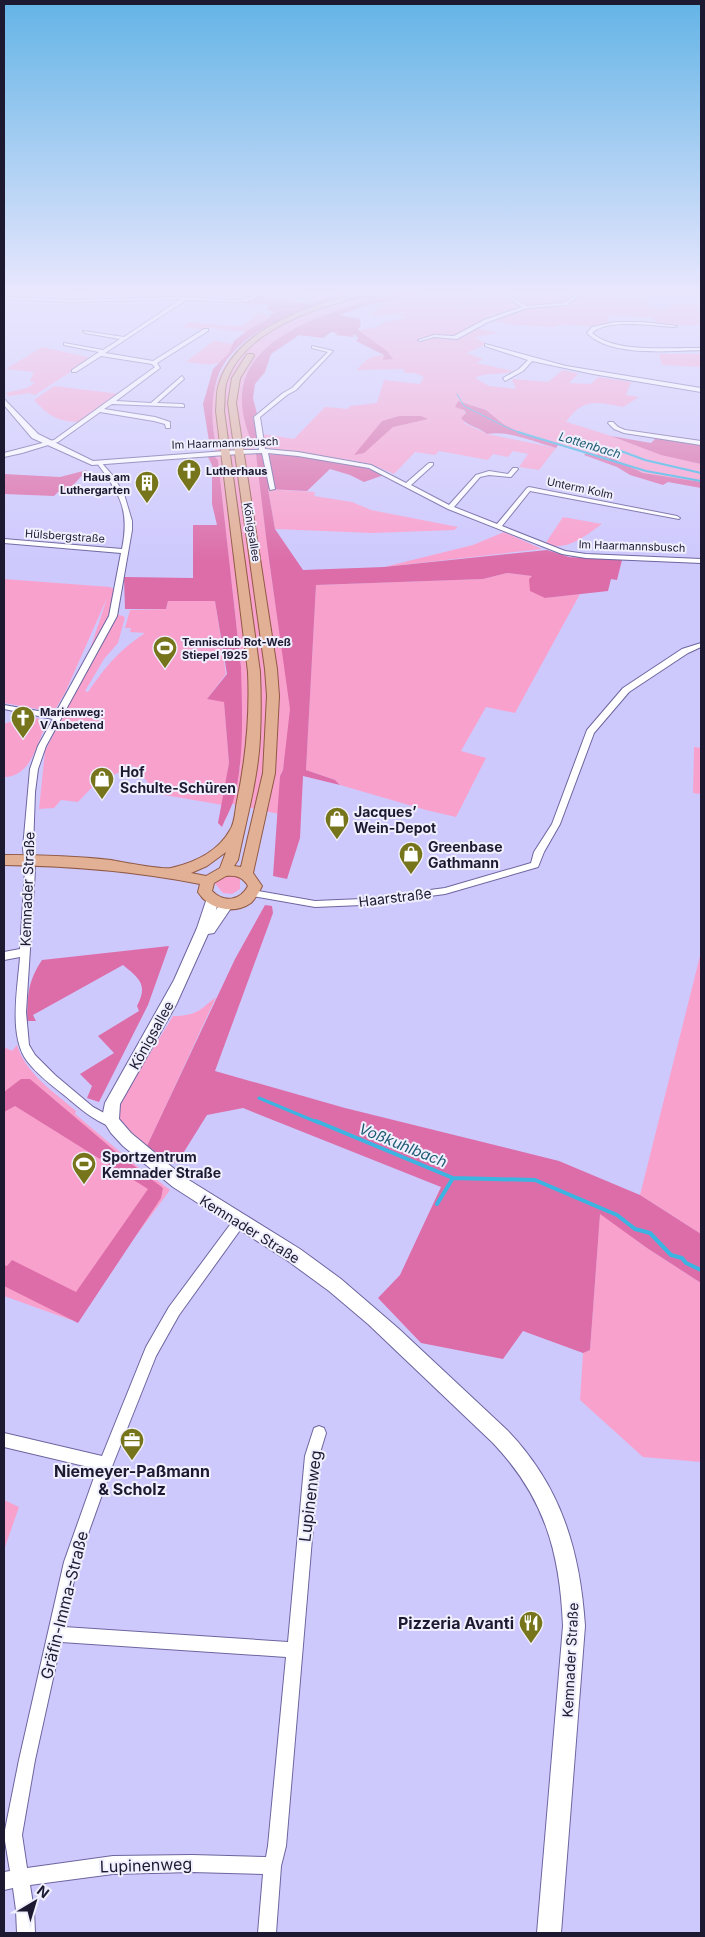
<svg xmlns="http://www.w3.org/2000/svg" width="705" height="1937" viewBox="0 0 705 1937" font-family="Inter,sans-serif">
<rect width="100%" height="100%" fill="#cec9fd"/>
<path fill="#f9a1cd" d="M 21,291 L 127,291 L 68,297 L 70,294 L 27,293 L 28,291 Z
M 305,291 L 349,291 L 320,300 L 300,297 Z
M 366,291 L 414,291 C 363,300 269,323 246,375 C 234,404 251,428 256,455 C 262,485 263,515 267,545 C 274,599 284,652 290,706 C 292,727 286,750 283,770 L 280,776 L 279,814 L 232,804 L 240,767 L 241,667 L 218,461 L 214,456 C 218,439 210,421 212,403 C 221,330 305,306 366,291 Z
M 435,291 L 478,292 L 475,298 L 460,305 L 461,307 L 487,298 L 498,291 L 552,291 L 553,294 L 617,292 L 620,298 L 616,298 L 617,301 L 645,301 L 649,308 L 670,309 L 669,305 L 701,304 L 701,325 L 656,324 L 653,317 L 607,316 L 609,323 L 593,326 L 565,324 L 554,327 L 508,324 L 490,320 L 475,328 L 505,334 L 498,332 C 490,336 483,334 475,338 L 487,344 L 466,353 L 483,359 L 476,363 L 513,371 C 500,376 488,371 475,378 L 489,386 L 516,389 L 512,379 L 548,382 L 563,370 L 578,374 L 569,383 L 591,384 L 598,377 L 631,382 L 626,395 L 639,397 L 623,407 C 597,402 583,397 566,422 C 612,435 655,453 701,464 L 701,483 L 643,473 L 620,462 L 521,433 L 503,424 L 486,410 L 458,401 L 466,415 L 464,423 L 487,434 L 556,448 L 539,470 L 519,467 L 528,454 L 513,451 L 508,457 L 493,454 L 488,460 L 439,451 L 435,455 L 415,452 L 394,474 L 373,465 L 356,461 L 265,448 L 262,434 L 294,439 L 325,407 L 348,409 L 350,406 L 377,403 L 384,380 L 420,384 L 424,377 L 415,373 L 404,373 L 405,370 L 402,369 L 357,370 C 366,358 378,351 393,359 L 357,330 L 375,328 L 385,322 L 404,318 L 399,314 L 371,316 L 387,301 Z
M 257,312 L 271,317 L 245,332 L 211,328 L 208,330 L 183,327 L 189,322 C 198,323 236,328 243,325 C 249,322 254,318 257,312 Z
M 213,341 L 233,344 C 224,371 209,364 186,362 Z
M 42,347 L 92,358 L 35,395 L 29,393 L 9,396 L 6,393 L 27,388 L 35,383 L 30,381 L 34,372 L 6,369 Z
M 659,354 L 701,354 L 701,367 L 662,365 Z
M 54,386 L 120,394 L 78,422 C 56,421 48,415 34,400 Z
M 268,489 L 315,492 L 314,496 L 352,502 L 371,510 L 458,527 L 454,530 L 372,533 L 275,529 Z
M 563,517 L 602,524 C 585,536 567,552 545,544 Z
M 504,532 L 542,549 L 384,567 L 473,545 Z
M 507,573 L 533,576 L 545,598 L 580,594 L 515,713 L 486,707 L 461,751 L 486,758 L 456,817 L 426,810 L 340,785 L 335,780 L 306,770 L 316,585 L 483,579 Z
M 4,579 L 110,587 L 114,589 L 111,612 L 125,617 L 118,643 L 104,659 L 85,691 L 88,692 C 107,665 117,652 145,633 L 130,632 L 131,628 L 125,628 L 130,610 L 166,609 L 168,601 L 215,600 L 226,674 L 207,699 L 224,701 L 229,763 L 223,805 L 146,792 L 151,786 L 134,766 L 97,782 L 78,802 L 61,800 L 54,808 L 39,809 L 45,751 L 77,689 L 107,598 L 65,693 L 56,708 L 43,710 L 4,703 Z
M 26,716 L 40,719 L 46,724 C 37,744 31,777 4,777 L 4,724 Z
M 694,747 L 701,748 L 701,794 L 693,793 Z
M 223,875 L 240,876 L 240,889 L 232,894 L 223,893 L 213,881 Z
M 701,952 L 701,1234 L 640,1195 Z
M 216,997 L 157,1125 L 147,1146 L 114,1118 L 123,1097 L 173,1016 C 196,1016 200,1010 216,997 Z
M 17,1045 C 26,1074 54,1092 76,1111 L 75,1114 L 151,1178 L 157,1180 L 170,1190 L 87,1301 L 71,1320 L 4,1296 L 4,1047 L 12,1051 Z
M 600,1213 L 647,1248 L 701,1283 L 701,1462 L 643,1457 L 580,1400 L 583,1353 L 590,1350 Z
M 4,1500 L 19,1507 L 4,1550 Z"/>
<path fill="#dc6da8" d="M 349,291 L 366,291 C 319,302 233,327 217,379 C 210,402 212,424 216,447 L 206,449 L 209,441 L 203,404 L 213,369 L 229,353 L 234,341 L 248,330 L 268,319 L 271,317 L 269,315 L 275,312 L 266,309 L 269,306 L 266,304 L 246,305 L 243,305 L 244,302 L 258,297 L 309,304 Z
M 414,291 L 435,291 L 364,306 L 340,315 L 360,319 L 361,324 L 358,330 L 387,351 L 393,359 L 383,360 L 384,355 L 356,341 L 358,338 L 355,334 L 353,335 L 354,337 L 335,335 L 338,333 L 331,332 L 323,338 L 299,335 L 271,354 L 265,372 L 255,384 L 253,398 L 257,414 L 255,417 L 259,446 L 254,446 C 244,426 237,398 246,376 C 266,324 364,300 414,291 Z
M 458,401 L 486,410 L 503,424 L 521,433 L 559,444 L 556,448 C 534,442 509,430 487,434 C 479,427 467,426 461,418 L 466,413 L 464,410 L 455,407 Z
M 399,416 L 421,416 L 428,419 L 393,427 L 364,453 L 354,455 L 382,421 Z
M 611,436 L 651,443 L 657,437 L 701,444 L 701,464 L 661,455 Z
M 586,453 L 597,455 L 601,453 L 643,473 L 701,482 L 701,488 L 668,482 L 663,485 L 630,475 L 617,467 L 584,455 Z
M 256,454 C 297,454 347,458 384,475 L 364,482 L 350,475 L 330,469 L 307,491 L 268,489 L 275,529 L 303,570 L 384,567 L 547,550 L 569,557 L 622,560 L 617,580 L 611,579 L 608,591 L 545,598 L 530,591 L 529,579 L 532,576 L 507,573 L 483,579 L 316,585 L 306,770 L 335,780 L 340,785 L 303,776 L 300,838 L 287,879 L 273,876 L 280,776 L 283,770 L 290,709 L 267,545 Z
M 214,456 L 218,460 L 241,667 C 242,711 245,759 233,802 C 230,811 225,819 222,827 L 218,823 L 229,763 L 224,702 L 207,699 L 227,674 L 215,601 L 168,601 L 166,609 L 125,609 L 124,577 L 193,578 L 193,525 L 217,525 L 212,504 L 212,465 L 208,457 Z
M 87,470 L 67,492 L 58,492 L 54,496 L 4,494 L 4,474 L 60,477 Z
M 265,905 L 272,906 L 273,913 L 215,1071 L 345,1108 L 559,1161 L 640,1195 L 701,1234 L 701,1283 L 647,1248 L 600,1214 L 590,1350 L 583,1353 L 523,1331 L 503,1359 L 421,1343 L 378,1298 L 400,1275 L 441,1187 L 243,1108 L 207,1115 L 177,1163 L 172,1163 L 147,1146 L 235,959 Z
M 169,946 L 148,1005 L 99,1102 L 87,1098 L 92,1086 L 80,1074 L 114,1053 L 98,1036 L 139,1011 L 137,1006 C 148,985 140,979 123,965 L 33,1015 L 36,1021 L 27,1021 C 28,995 27,983 42,960 Z
M 21,1079 L 30,1079 L 116,1152 L 163,1188 L 161,1198 L 78,1323 L 4,1286 L 4,1265 L 7,1266 L 12,1260 L 76,1292 L 148,1189 L 15,1106 L 4,1112 L 4,1092 Z"/>
<g fill="none" stroke-linecap="round" stroke-linejoin="round">
<path stroke="#3cb4e2" stroke-width="1" d="M 457,394 L 464,406 L 510,429 L 522,433"/>
<path stroke="#3cb4e2" stroke-width="2" d="M 518,432 L 646,471 L 701,481
M 621,451 L 645,460 L 701,473"/>
<path stroke="#3cb4e2" stroke-width="3" d="M 259,1098 L 319,1123"/>
<path stroke="#3cb4e2" stroke-width="4" d="M 316,1121 L 453,1178 L 535,1180 L 617,1215 L 635,1229 L 650,1233 L 671,1255 L 682,1258 L 686,1263 L 701,1270
M 437,1204 L 453,1178"/>
<defs>
<path id="street" d="M 192,291 L 196,291 L 189,297 C 206,298 224,301 241,300 C 250,299 258,290 266,291 L 253,300 L 241,302 L 186,300 L 105,353 L 153,361 L 204,329 L 208,329 L 208,331 L 157,363 L 160,368 L 116,401 L 151,403 L 182,376 L 184,379 L 157,403 L 182,404 L 184,405 L 184,407 L 112,404 L 104,409 L 155,417 L 170,422 L 170,428 L 166,428 L 165,424 L 154,421 L 100,412 L 58,442 L 22,453 L 4,457 L 4,453 L 54,440 L 155,367 L 152,364 L 101,356 L 76,372 L 72,372 L 72,370 L 99,352 L 64,345 L 64,343 L 103,350 L 120,339 L 85,333 L 83,331 L 124,337 L 181,299 L 71,302 L 4,299 L 4,297 L 71,300 L 184,297 Z
M 496,291 L 500,291 L 527,306 L 564,303 L 577,294 L 655,291 L 578,296 L 567,305 L 527,308 L 488,322 L 457,339 L 434,337 L 420,341 L 418,340 L 434,335 L 454,336 L 484,320 L 522,307 Z
M 682,291 L 687,291 L 701,297 L 701,300 Z
M 615,322 L 643,322 L 677,326 L 675,327 C 654,326 607,318 592,333 C 616,354 670,347 701,348 L 701,350 C 669,351 610,357 587,333 L 592,327 Z
M 485,344 L 566,366 L 701,388 L 701,392 L 593,374 L 532,361 L 523,371 L 505,381 L 503,378 L 519,369 L 528,360 L 485,346 Z
M 312,346 L 333,351 L 296,390 L 287,395 L 260,417 L 265,449 L 298,452 L 371,465 L 406,483 L 429,463 L 433,463 L 433,465 L 411,485 L 449,505 L 476,475 L 489,471 L 508,474 L 513,468 L 517,468 L 518,469 L 511,477 L 489,475 L 480,477 L 454,507 L 497,524 L 527,488 L 529,487 L 677,516 L 680,518 L 679,519 L 530,491 L 502,526 L 565,551 L 586,554 L 701,559 L 701,563 L 586,558 L 562,554 L 448,509 L 369,468 L 298,456 L 268,453 L 275,489 L 270,490 L 262,453 L 239,454 L 236,452 L 239,450 L 259,450 L 254,417 L 283,393 L 292,388 L 328,352 L 312,348 Z
M 609,422 L 613,422 L 618,427 L 625,430 L 701,441 L 701,445 L 624,433 L 614,429 L 608,423 Z
M 100,461 L 113,476 L 124,494 L 132,521 L 132,530 L 117,616 L 46,746 L 38,769 L 35,792 L 33,848 L 35,870 L 26,1012 L 29,1045 L 35,1055 L 55,1075 L 93,1107 L 115,1119 L 117,1122 L 115,1125 L 111,1127 C 93,1120 78,1107 64,1095 C 51,1085 37,1074 27,1061 C 8,1036 18,986 20,957 L 4,960 L 4,952 L 20,949 L 25,870 L 23,848 L 30,769 L 38,746 L 53,719 L 4,709 L 4,705 L 55,714 L 109,616 L 121,553 L 4,543 L 4,539 L 122,549 C 130,510 120,494 97,463 Z
M 701,643 L 701,647 L 688,653 L 629,692 L 594,733 L 560,824 L 544,852 L 538,867 L 445,894 L 362,905 L 315,907 L 253,896 L 248,893 L 253,890 L 315,901 L 362,899 L 445,888 L 531,863 L 534,852 L 552,824 L 587,730 L 623,688 L 682,649 Z
M 239,1217 L 243,1218 L 245,1222 L 243,1226 L 179,1315 L 156,1356 L 113,1464 L 78,1562 L 64,1627 L 288,1642 L 305,1456 L 314,1428 L 319,1426 L 324,1428 L 326,1433 L 319,1456 L 286,1846 L 281,1866 L 276,1933 L 258,1933 L 263,1874 L 192,1872 L 113,1874 L 30,1885 L 34,1910 L 35,1933 L 17,1933 L 16,1910 L 13,1888 L 4,1890 L 4,1872 L 10,1871 L 4,1835 L 19,1760 L 64,1562 L 97,1469 L 4,1447 L 4,1433 L 102,1456 L 146,1347 L 169,1307 L 235,1218 ZM 61,1642 L 286,1657 L 268,1846 L 266,1857 L 192,1855 L 113,1856 L 27,1868 L 22,1835 L 35,1760 Z"/>
<path id="secondary" d="M 4,399 L 38,434 L 93,461 L 239,450 L 243,452 L 239,454 L 92,465 L 32,438 L 4,405 Z
M 212,896 L 217,898 L 218,901 L 216,910 C 220,904 222,899 231,902 L 233,905 L 214,933 L 208,934 L 176,1005 L 120,1104 L 119,1119 L 131,1133 L 184,1177 L 300,1249 L 341,1279 L 399,1329 L 507,1430 C 561,1486 580,1550 585,1626 L 561,1933 L 537,1933 L 563,1626 C 560,1553 545,1498 493,1443 L 368,1324 L 329,1291 L 288,1261 L 173,1187 L 123,1146 L 111,1133 L 104,1122 L 103,1113 L 105,1103 L 174,980 L 197,928 L 207,898 Z"/>
<path id="primary" d="M 370,291 L 380,291 L 377,293 L 400,291 L 367,299 L 364,296 C 317,307 241,331 226,384 C 224,392 225,402 224,411 L 260,672 C 261,694 261,716 260,738 C 258,779 246,820 238,860 L 234,866 L 241,867 L 263,773 L 267,696 L 265,669 L 228,403 L 232,378 L 247,354 L 253,354 L 254,356 L 240,378 L 236,403 L 277,669 L 279,696 L 275,773 L 253,873 L 262,886 C 259,892 256,898 251,903 C 234,915 208,909 198,892 L 200,884 C 135,871 70,866 4,865 L 4,855 C 39,855 75,856 111,860 C 121,862 164,870 171,868 C 193,863 218,852 230,830 C 235,823 235,810 237,801 C 246,758 250,716 248,672 L 216,411 C 217,402 216,392 219,384 C 236,326 318,302 370,291 ZM 226,852 L 220,868 L 206,876 L 191,873 L 207,866 ZM 226,876 C 236,875 243,877 248,886 C 240,901 224,903 212,891 L 214,883 Z"/>
</defs>
<use href="#street" stroke="#6c659f" stroke-width="2"/>
<use href="#secondary" stroke="#6c659f" stroke-width="2"/>
<use href="#primary" stroke="#905944" stroke-width="2"/>
<use href="#street" fill="#fff" fill-rule="evenodd"/>
<use href="#secondary" fill="#fff" fill-rule="evenodd"/>
<use href="#primary" fill="#e2b095" fill-rule="evenodd"/>
</g>
<linearGradient id="sky" x2="0" y2="1"><stop stop-color="#63b4e6"/><stop offset="0.52" stop-color="#e9e7fe"/><stop offset="1" stop-color="#e9e7fe" stop-opacity="0"/></linearGradient>
<rect width="705" height="562" fill="url(#sky)"/>
<defs>
<symbol id="church-pin" viewBox="-11 -11 22 30"><path d="M0 17L-7.5 6A9.5 9.5 0 1 1 7.5 6Z" fill="#77751b" stroke="#f0effd"/><path d="M-1.2-6h2.4v3.5h3.3v2.4h-3.3V6h-2.4V-.1h-3.3v-2.4h3.3Z" fill="#fff"/></symbol>
<symbol id="building-pin" viewBox="-11 -11 22 30"><path d="M0 17L-7.5 6A9.5 9.5 0 1 1 7.5 6Z" fill="#77751b" stroke="#f0effd"/><path d="M-4-6H4V6H1V3H-1V6H-4ZM-2.5-4.3h1.7v1.8h-1.7ZM.8-4.3h1.7v1.8H.8ZM-2.5-1h1.7V.8h-1.7ZM.8-1h1.7V.8H.8Z" fill="#fff"/></symbol>
<symbol id="stadium-pin" viewBox="-11 -11 22 30"><path d="M0 17L-7.5 6A9.5 9.5 0 1 1 7.5 6Z" fill="#77751b" stroke="#f0effd"/><path d="M0-5a6.5 5 0 1 0 0 10a6.5 5 0 1 0 0-10ZM-3.5-1.8h7v3.6h-7Z" fill="#fff"/></symbol>
<symbol id="shop-pin" viewBox="-11 -11 22 30"><path d="M0 17L-7.5 6A9.5 9.5 0 1 1 7.5 6Z" fill="#77751b" stroke="#f0effd"/><path d="M-5-2.5h2.3a2.7 3.5 0 0 1 5.4 0H5L5.5 6h-11ZM-1.5-2.5h3a1.5 2.3 0 0 0-3 0Z" fill="#fff"/></symbol>
<symbol id="office-pin" viewBox="-11 -11 22 30"><path d="M0 17L-7.5 6A9.5 9.5 0 1 1 7.5 6Z" fill="#77751b" stroke="#f0effd"/><path d="M-6-3h4V-5.5h4V-3h4V5H-6ZM-1-4.5V-3h2v-1.5ZM-6 0V1H6V0Z" fill="#fff"/></symbol>
<symbol id="restaurant-pin" viewBox="-11 -11 22 30"><path d="M0 17L-7.5 6A9.5 9.5 0 1 1 7.5 6Z" fill="#77751b" stroke="#f0effd"/><path d="M-5-6h1v4h1v-4h1v4h1v-4h1v5L-1.5 .5V6h-2V.5L-5-1ZM5-6V6H3V1.5H1.5Q1.5-4 5-6Z" fill="#fff"/></symbol>
</defs>
<g fill-rule="evenodd">
<use href="#church-pin" x="175" y="457" width="28" height="38"/>
<use href="#building-pin" x="133" y="469" width="28" height="38"/>
<use href="#stadium-pin" x="151" y="634" width="28" height="38"/>
<use href="#church-pin" x="9" y="704" width="28" height="38"/>
<use href="#shop-pin" x="88" y="765" width="28" height="38"/>
<use href="#shop-pin" x="323" y="805" width="28" height="38"/>
<use href="#shop-pin" x="397" y="840" width="28" height="38"/>
<use href="#stadium-pin" x="70" y="1150" width="28" height="38"/>
<use href="#office-pin" x="118" y="1426" width="28" height="38"/>
<use href="#restaurant-pin" x="517" y="1609" width="28" height="38"/>
</g>
<g text-anchor="middle" dominant-baseline="central" stroke-width="4" stroke-linejoin="round" paint-order="stroke">
<g font-size="11" fill="#1c1931" stroke="#f0effd">
<text transform="translate(225 443) rotate(-2)">Im Haarmannsbusch</text>
<text transform="translate(580 488) rotate(12)">Unterm Kolm</text>
<text transform="translate(252 532) rotate(81)">Königsallee</text>
<text transform="translate(65 536) rotate(4)">Hülsbergstraße</text>
<text transform="translate(632 546) rotate(2)">Im Haarmannsbusch</text>
</g>
<g font-size="11" font-weight="bold" fill="#1c1931" stroke="#f0effd" text-anchor="start">
<text x="206" y="471">Lutherhaus</text>
<text x="130" y="477" text-anchor="end">Haus am<tspan x="130" dy="13">Luthergarten</tspan></text>
<text x="182" y="642">Tennisclub Rot-Weß<tspan x="182" dy="13">Stiepel 1925</tspan></text>
<text x="40" y="712">Marienweg:<tspan x="40" dy="13">V Anbetend</tspan></text>
</g>
<g font-size="12" font-style="italic" fill="#1d5b74" stroke="#f0effd">
<text transform="translate(590 445) rotate(17)">Lottenbach</text>
</g>
<g font-size="14" font-weight="bold" fill="#1c1931" stroke="#f0effd" text-anchor="start">
<text x="120" y="771">Hof<tspan x="120" dy="16">Schulte-Schüren</tspan></text>
<text x="354" y="811">Jacques’<tspan x="354" dy="16">Wein-Depot</tspan></text>
<text x="428" y="846">Greenbase<tspan x="428" dy="16">Gathmann</tspan></text>
<text x="102" y="1156">Sportzentrum<tspan x="102" dy="16">Kemnader Straße</tspan></text>
</g>
<g font-size="14" fill="#1c1931" stroke="#f0effd">
<text transform="translate(27 889) rotate(-88)">Kemnader Straße</text>
<text transform="translate(395 897) rotate(-7)">Haarstraße</text>
<text transform="translate(151 1035) rotate(-61)">Königsallee</text>
<text transform="translate(250 1229) rotate(32)">Kemnader Straße</text>
<text transform="translate(570 1660) rotate(-87)">Kemnader Straße</text>
</g>
<g font-size="15" font-style="italic" fill="#1d5b74" stroke="#f0effd">
<text transform="translate(403 1145) rotate(22)">Voßkuhlbach</text>
</g>
<g font-size="16" font-weight="bold" fill="#1c1931" stroke="#f0effd">
<text x="132" y="1471">Niemeyer-Paßmann<tspan x="132" dy="18">&amp; Scholz</tspan></text>
<text x="514" y="1623" text-anchor="end">Pizzeria Avanti</text>
</g>
<g font-size="16" fill="#1c1931" stroke="#f0effd">
<text transform="translate(310 1496) rotate(-83)">Lupinenweg</text>
<text transform="translate(64 1605) rotate(-76)">Gräfin-Imma-Straße</text>
<text transform="translate(146 1865) rotate(-2)">Lupinenweg</text>
</g>
</g>
<rect width="705" height="1937" fill="none" stroke="#1c1931" stroke-width="10"/>
<g transform="translate(35 1902) rotate(38)" stroke="#f0effd" stroke-width="4" paint-order="stroke">
<path d="M0-4L9 19L0 12L-9 19Z" fill="#1c1931"/>
<text y="-8" font-size="14" font-weight="bold" text-anchor="middle" fill="#1c1931">N</text>
</g>
</svg>
